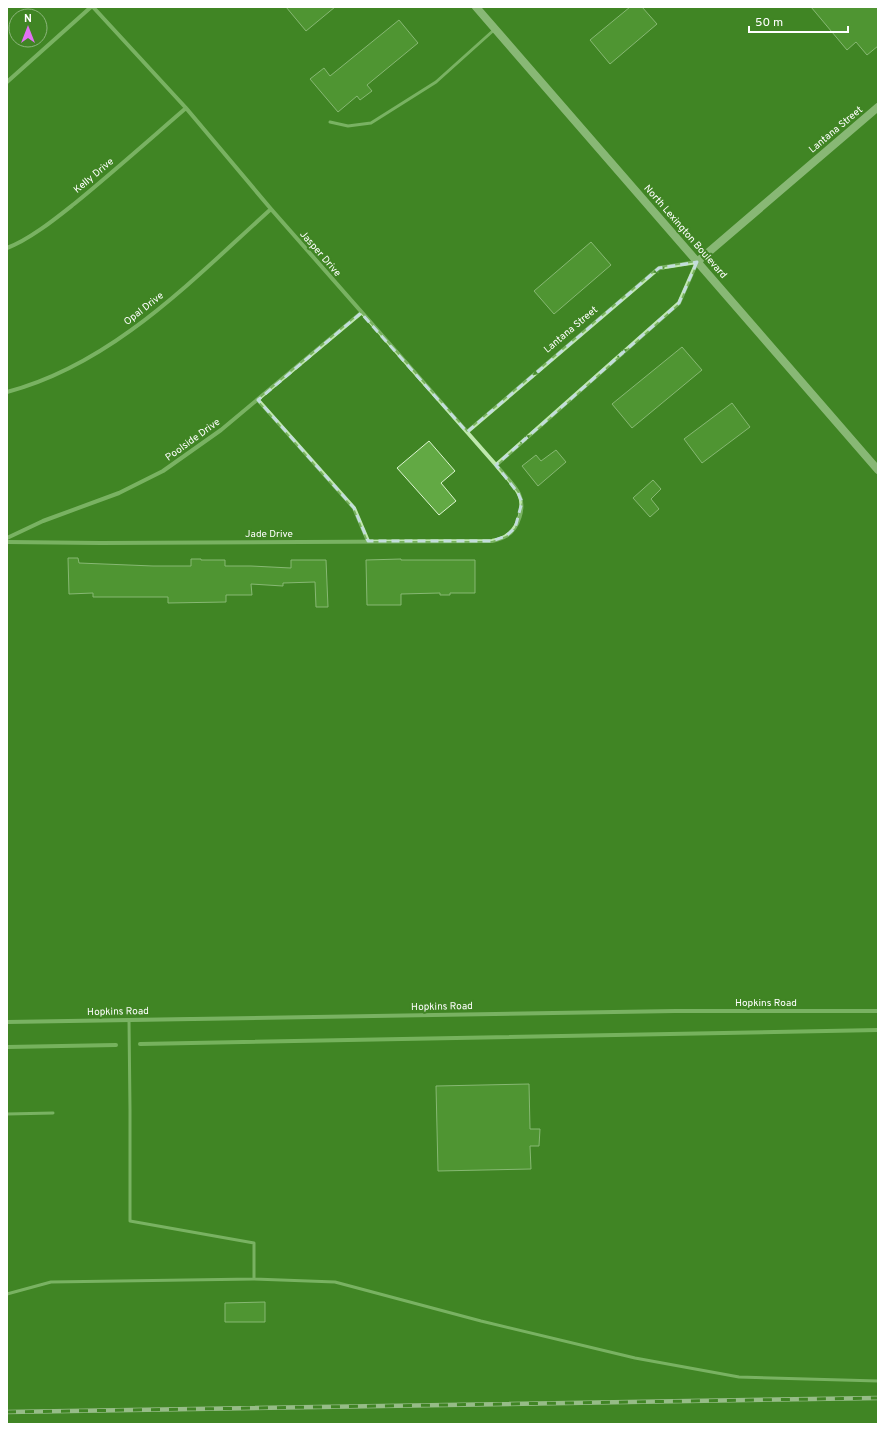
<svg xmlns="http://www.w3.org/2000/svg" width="885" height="1431" viewBox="0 0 885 1431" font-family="Overpass,sans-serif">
<rect width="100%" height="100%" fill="#408524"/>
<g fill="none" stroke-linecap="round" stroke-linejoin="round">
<path stroke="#b8e9a2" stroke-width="4" d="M 140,1044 L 878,1030
M 7,1047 L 116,1045"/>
</g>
<path fill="#62a944" stroke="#ddf6d2" d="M 286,7 L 335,7 L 306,31 Z
M 630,7 L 642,7 L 657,24 L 610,64 L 590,40 Z
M 811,7 L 878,7 L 878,46 L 867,55 L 856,42 L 847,50 Z
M 399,20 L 418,43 L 367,85 L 372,91 L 360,100 L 357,96 L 338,112 L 310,79 L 324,68 L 330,76 Z
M 591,242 L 611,265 L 554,314 L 534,291 Z
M 682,347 L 702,370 L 632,428 L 612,404 Z
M 732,403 L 750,427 L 702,463 L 684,439 Z
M 429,441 L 455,471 L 441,483 L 456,501 L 439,515 L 397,468 Z
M 556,450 L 566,462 L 538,486 L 522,466 L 536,455 L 541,461 Z
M 653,480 L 661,489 L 651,499 L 659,509 L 650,517 L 633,498 Z
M 68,558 L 78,558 L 79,563 L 153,566 L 191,566 L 191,559 L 201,559 L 201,560 L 225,560 L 225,566 L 251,566 L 291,568 L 291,560 L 326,560 L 328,607 L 316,607 L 315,582 L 283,583 L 283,586 L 251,584 L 252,595 L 226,595 L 226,602 L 168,603 L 168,597 L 93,597 L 93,593 L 69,594 Z
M 401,559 L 401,560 L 475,560 L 475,593 L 450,593 L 450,595 L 440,595 L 440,593 L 401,594 L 401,605 L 367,605 L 366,560 Z
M 529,1084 L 530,1129 L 540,1129 L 539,1146 L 530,1146 L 531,1169 L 438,1171 L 436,1086 Z
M 265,1302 L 265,1322 L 225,1322 L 225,1303 Z"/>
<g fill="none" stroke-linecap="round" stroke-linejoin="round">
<path stroke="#bfe8ae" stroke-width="3" d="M 330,122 L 348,126 L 371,123 L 436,82 L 495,29
M 129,1020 L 130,1110 L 130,1221 L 254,1243 L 254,1279
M 7,1114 L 53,1113
M 7,1294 L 51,1282 L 254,1279 L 335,1282 L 481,1321 L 635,1358 L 739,1377 L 878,1381"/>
<path stroke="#bfe8ae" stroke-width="4" d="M 7,82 L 91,7
M 7,248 C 29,240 55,219 74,204 C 112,173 149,140 186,108
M 7,392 C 113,364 192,280 271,209
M 258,400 L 354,508 L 368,541
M 467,432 L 659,268 L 697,262
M 496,465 L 679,303 L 697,262
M 7,538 L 43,521 L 119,493 L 163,471 L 221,430 L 361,313
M 7,542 L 101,543 L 492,541 C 496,540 502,539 506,536 C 519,528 525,507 519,494 C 514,484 503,474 496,465 L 271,209 L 186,108 L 93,7
M 7,1022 L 675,1011 L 878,1011"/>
<path stroke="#e1f7d8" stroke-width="8" d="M 476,7 L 878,470
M 697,262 L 878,107"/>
<defs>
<path id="rail" d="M 7,1412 L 878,1398"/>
</defs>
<use href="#rail" stroke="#fff" stroke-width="4.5"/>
<use href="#rail" stroke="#408524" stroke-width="3" stroke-dasharray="9" stroke-linecap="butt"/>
</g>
<defs><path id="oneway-solid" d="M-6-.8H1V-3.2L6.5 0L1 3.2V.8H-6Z"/></defs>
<g fill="#539439">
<use href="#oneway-solid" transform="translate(659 270) rotate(155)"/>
<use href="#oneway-solid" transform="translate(622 353) rotate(-41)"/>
<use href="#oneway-solid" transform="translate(538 371) rotate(140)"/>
<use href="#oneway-solid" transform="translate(525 439) rotate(-41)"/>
</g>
<path d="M0 0H885V1431H0ZM 697,262 L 679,303 L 496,465 L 518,493 L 522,502 L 515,528 L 506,536 L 492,541 L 368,541 L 354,508 L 258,400 L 361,313 L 467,432 L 659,268 Z" fill="#408524" fill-opacity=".55" fill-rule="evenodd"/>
<path fill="none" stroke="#c3dddb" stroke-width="3" stroke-dasharray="8 5" stroke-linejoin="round" d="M 697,262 L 679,303 L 496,465 L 518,493 L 522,502 L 515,528 L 506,536 L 492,541 L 368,541 L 354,508 L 258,400 L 361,313 L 467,432 L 659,268 Z"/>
<g text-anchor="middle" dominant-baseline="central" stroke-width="4" stroke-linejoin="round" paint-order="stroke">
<g font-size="10" fill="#fff" stroke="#408524">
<text transform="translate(836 130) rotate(-40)">Lantana Street</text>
<text transform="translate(94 176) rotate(-40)">Kelly Drive</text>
<text transform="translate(685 232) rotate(49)">North Lexington Boulevard</text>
<text transform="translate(320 254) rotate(49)">Jasper Drive</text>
<text transform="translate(144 309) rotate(-38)">Opal Drive</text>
<text transform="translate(571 330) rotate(-40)">Lantana Street</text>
<text transform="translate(193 440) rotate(-36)">Poolside Drive</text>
<text x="269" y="534">Jade Drive</text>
<text x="766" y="1003">Hopkins Road</text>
<text transform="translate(442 1007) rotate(-1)">Hopkins Road</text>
<text transform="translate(118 1012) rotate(-1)">Hopkins Road</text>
</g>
</g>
<rect width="885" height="1431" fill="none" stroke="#ffffff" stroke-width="16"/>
<g transform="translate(28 28)"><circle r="19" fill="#408524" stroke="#8cb67c"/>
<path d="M0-3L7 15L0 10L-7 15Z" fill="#e171f3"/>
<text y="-6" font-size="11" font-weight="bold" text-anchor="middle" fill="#ffffff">N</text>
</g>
<path d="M749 26v6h99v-6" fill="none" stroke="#ffffff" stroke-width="2"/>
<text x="755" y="26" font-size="12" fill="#ffffff" stroke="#408524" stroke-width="3" paint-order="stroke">50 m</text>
</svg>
